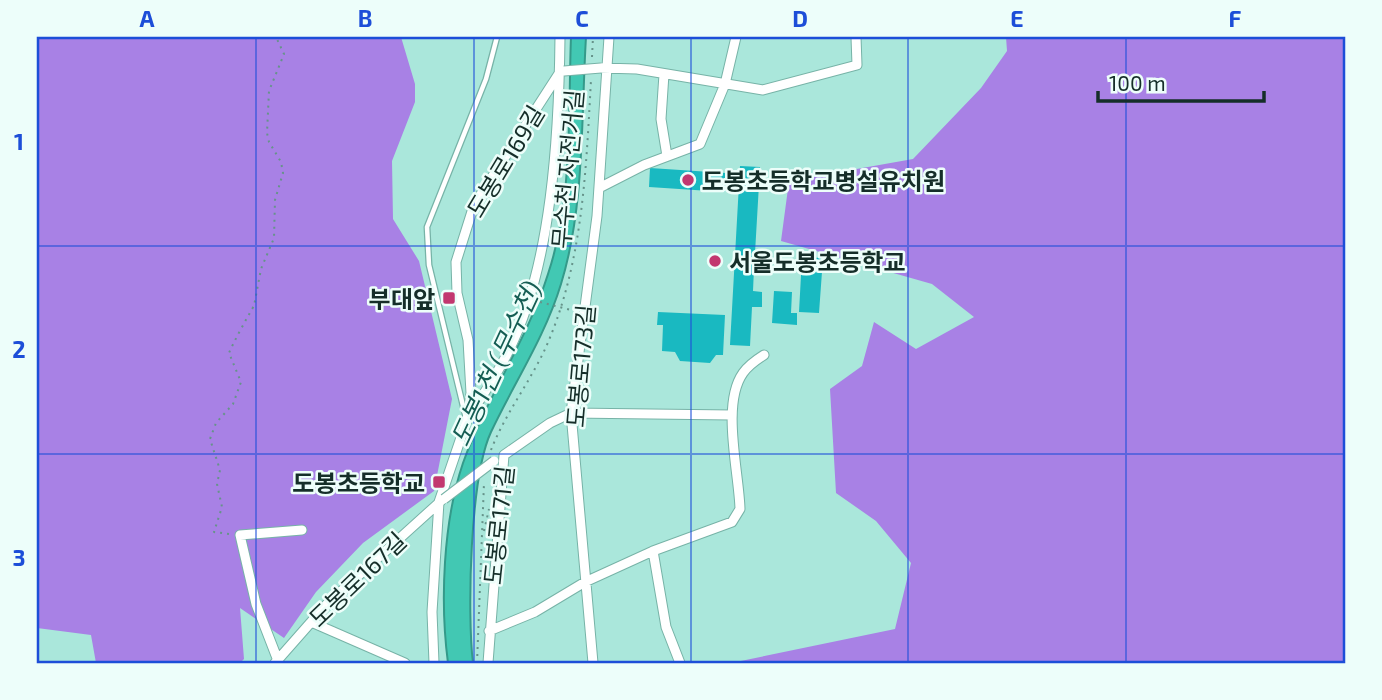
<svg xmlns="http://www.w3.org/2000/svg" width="1382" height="700" viewBox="0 0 1382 700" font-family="'Exo 2','Noto Sans KR',sans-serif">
<rect width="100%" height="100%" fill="#aae7db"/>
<path fill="#a881e5" d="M 37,37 L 401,37 L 415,84 L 415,102 L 392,161 L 393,219 L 419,261 L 452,399 L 434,491 L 363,543 L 316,592 L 284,638 L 240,608 L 244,659 L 240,663 L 96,663 L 91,635 L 37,628 Z
M 1006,37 L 1345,37 L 1345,663 L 731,663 L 895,629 L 911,563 L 876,521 L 836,493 L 830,389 L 862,366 L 874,322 L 916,349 L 974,317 L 932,284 L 781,241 L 789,181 L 913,159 L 981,88 L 1007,51 Z"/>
<path fill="#42c8b3" stroke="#349a8a" stroke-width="2" d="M 571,37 L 586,37 C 581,118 585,206 561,284 C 545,337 514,383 491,432 C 470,477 467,613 473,663 L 448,663 C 440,602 443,522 463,463 C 486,398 527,341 548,274 C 573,199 568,115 571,37 Z"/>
<path fill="#19b9c1" d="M 740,166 L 760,167 L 755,253 L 763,254 L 762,269 L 754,268 L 753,291 L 762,292 L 762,307 L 752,307 L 750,346 L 730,345 Z
M 650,168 L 726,173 L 725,192 L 649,187 Z
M 802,257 L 823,258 L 819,313 L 799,312 Z
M 774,291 L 792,292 L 791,313 L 797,313 L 797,325 L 772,323 Z
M 658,312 L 725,315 L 723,355 L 716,355 L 710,363 L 680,361 L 675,352 L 662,351 L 663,325 L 657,325 Z"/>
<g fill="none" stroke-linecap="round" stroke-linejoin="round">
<defs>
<path id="lane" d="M 465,414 L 429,265 L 427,227 L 486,79 L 497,37"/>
<path id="street" d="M 602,68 L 637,69 L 763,90 L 857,65 L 856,37
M 664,74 L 661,119 L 667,156
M 599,188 L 644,165 L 700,144 L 725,84 L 736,37
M 469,416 C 483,395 497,375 508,352 C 552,266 559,133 560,37
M 653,551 L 666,627 L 680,663
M 311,622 L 405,663
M 489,631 L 535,612 L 585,582 L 653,551 L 732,522 L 740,509 C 739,472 721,404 743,373 C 748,366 756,360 764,355
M 277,658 L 256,604 L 240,535 L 302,530
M 275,663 L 327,604 L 441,501
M 434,663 L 432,612 L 439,502 L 467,420 L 471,393 L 468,340 L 457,293 L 456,262 L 474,205 L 560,72
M 488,663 L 504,455 L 550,423 L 571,413 L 732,415
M 593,663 L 571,413 L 597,216 L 609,37"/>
</defs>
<use href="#lane" stroke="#77b3a7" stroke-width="7"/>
<use href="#street" stroke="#77b3a7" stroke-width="11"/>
<path stroke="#66938a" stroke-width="2" stroke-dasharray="2 5" stroke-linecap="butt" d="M 592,57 L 593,37
M 540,302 L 575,311
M 476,428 L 481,418
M 491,450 C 505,414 530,382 546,347 C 583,263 586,170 591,80
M 484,531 L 489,509
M 229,534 L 214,532 L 222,507 L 217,484 L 220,470 L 210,439 L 216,423 L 233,404 L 241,382 L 229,353 C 232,345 251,310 254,306 L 261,269 L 274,238 L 275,200 L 283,173 L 281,162 L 269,142 L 267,133 L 269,91 L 284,54 L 276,37
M 477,663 L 484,483"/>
<use href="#lane" stroke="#fff" stroke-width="4.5"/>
<use href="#street" stroke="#fff" stroke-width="9"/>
<defs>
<path id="street-bridge" d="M 564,71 L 601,68
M 444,499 L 494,461"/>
</defs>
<use href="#street-bridge" stroke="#77b3a7" stroke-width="11" stroke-linecap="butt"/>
<use href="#street-bridge" stroke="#fff" stroke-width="9"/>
</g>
<path fill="none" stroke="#1d4ed8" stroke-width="2" stroke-opacity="0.55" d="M 256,37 L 256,663M 474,37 L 474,663M 691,37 L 691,663M 908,37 L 908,663M 1126,37 L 1126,663M 37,246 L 1345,246M 37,454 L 1345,454"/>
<g fill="#c2376f" stroke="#edfefa" stroke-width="2.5">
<circle cx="688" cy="180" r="7"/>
<circle cx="715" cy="261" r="7"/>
<rect x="442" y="291" width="14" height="14" rx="3.5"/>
<rect x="432" y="475" width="14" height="14" rx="3.5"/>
</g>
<g text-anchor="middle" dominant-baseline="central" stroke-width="5" stroke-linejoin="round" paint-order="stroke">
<g font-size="24" fill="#152e29" stroke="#edfefa">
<text transform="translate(505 161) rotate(-59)">도봉로169길</text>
<text transform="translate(567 169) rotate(-85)">무수천 자전거길</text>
<text transform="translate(580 366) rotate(-85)">도봉로173길</text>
<text transform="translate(498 525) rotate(-84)">도봉로171길</text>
<text transform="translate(357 579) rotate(-44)">도봉로167길</text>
</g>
<g font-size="24" font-weight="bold" fill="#152e29" stroke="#edfefa" text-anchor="start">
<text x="702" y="180">도봉초등학교병설유치원</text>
<text x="729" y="261">서울도봉초등학교</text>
<text x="435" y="298" text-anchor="end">부대앞</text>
<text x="425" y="482" text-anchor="end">도봉초등학교</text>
</g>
<g font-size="26" font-style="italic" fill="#145d53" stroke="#edfefa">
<text transform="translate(495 363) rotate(-65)">도봉1천 (무수천)</text>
</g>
</g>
<rect width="1382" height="700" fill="none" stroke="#edfefa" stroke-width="77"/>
<path d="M1098 91v10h166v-10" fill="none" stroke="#152e29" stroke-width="3.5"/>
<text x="1109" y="91" font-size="21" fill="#152e29" stroke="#edfefa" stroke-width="5" paint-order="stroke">100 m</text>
<rect x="38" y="38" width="1306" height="624" fill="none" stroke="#1d4ed8" stroke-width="2.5"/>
<g font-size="23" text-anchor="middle" font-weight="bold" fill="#1d4ed8">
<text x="147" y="27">A</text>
<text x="365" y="27">B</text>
<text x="582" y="27">C</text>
<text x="800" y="27">D</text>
<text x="1017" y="27">E</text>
<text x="1235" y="27">F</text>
<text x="19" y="150">1</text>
<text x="19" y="358">2</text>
<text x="19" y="566">3</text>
</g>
</svg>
